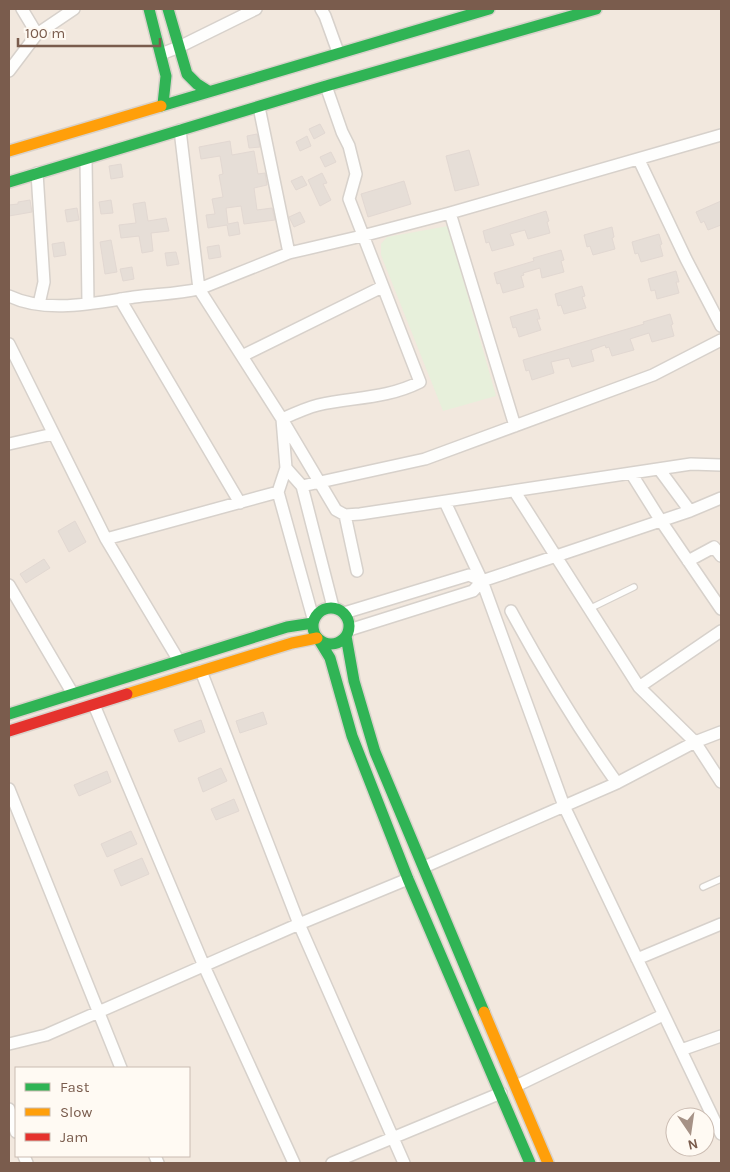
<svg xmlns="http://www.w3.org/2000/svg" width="730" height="1172" viewBox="0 0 730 1172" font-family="Karla,sans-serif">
<rect width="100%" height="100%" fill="#f9f5f0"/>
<path fill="#f2e8de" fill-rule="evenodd" d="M 9,9 L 721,9 L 721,1163 L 9,1163 ZM 16,1068 L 189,1068 L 189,1156 L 16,1156 ZM 675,1117 L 705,1117 L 705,1147 L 675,1147 Z"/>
<path fill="#e7f0db" d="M 448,226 L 496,396 L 443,411 L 381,255 L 381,244 L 387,237 Z"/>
<path fill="#e6ded7" stroke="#e2d8d2" d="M 320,124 L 325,133 L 314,139 L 309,129 Z
M 257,134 L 260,147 L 249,148 L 247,136 Z
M 307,136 L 311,146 L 300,151 L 296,142 Z
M 230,141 L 232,155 L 254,151 L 258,174 L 265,173 L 267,185 L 254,188 L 257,210 L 272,208 L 275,220 L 244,224 L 241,206 L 226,208 L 228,224 L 238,222 L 240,234 L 229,236 L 227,225 L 208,228 L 206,215 L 215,214 L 212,199 L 223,197 L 219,175 L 223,174 L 220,156 L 201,159 L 199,147 Z
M 469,150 L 479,185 L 455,191 L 446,156 Z
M 331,152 L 336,162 L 325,167 L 320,157 Z
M 121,164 L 123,177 L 111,179 L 109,166 Z
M 322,173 L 327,183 L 323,184 L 331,200 L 320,206 L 308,180 Z
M 302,176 L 307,185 L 296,190 L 291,181 Z
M 404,181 L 411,204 L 368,217 L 361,194 Z
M 30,200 L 32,212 L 9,216 L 9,205 L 18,204 L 18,202 Z
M 111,200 L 113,213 L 101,214 L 99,202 Z
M 721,201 L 721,225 L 708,230 L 704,221 L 701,223 L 696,212 Z
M 145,202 L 148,221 L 166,218 L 169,231 L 151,233 L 153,251 L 142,253 L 139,236 L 121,238 L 119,225 L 136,223 L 133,204 Z
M 77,208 L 79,220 L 67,222 L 65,210 Z
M 546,211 L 549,221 L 547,222 L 550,233 L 528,239 L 525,230 L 510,234 L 514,245 L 492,251 L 489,242 L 486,243 L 483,231 Z
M 300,212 L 305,222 L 294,227 L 289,217 Z
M 612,227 L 614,237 L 612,238 L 615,249 L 593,255 L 590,246 L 587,247 L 584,235 Z
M 659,234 L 662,244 L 660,245 L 663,256 L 641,262 L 638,253 L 635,254 L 632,242 Z
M 111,240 L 117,272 L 105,274 L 100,242 Z
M 64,242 L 66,255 L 54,257 L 52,244 Z
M 219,245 L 221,257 L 209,259 L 207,247 Z
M 561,250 L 564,260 L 561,261 L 564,272 L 542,278 L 540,268 L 523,273 L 524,275 L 521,276 L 524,287 L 503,293 L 500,283 L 497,284 L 494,273 L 534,261 L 533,258 Z
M 176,252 L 179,264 L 167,266 L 165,253 Z
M 132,267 L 134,279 L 123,281 L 120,269 Z
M 676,271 L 679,282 L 676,282 L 679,293 L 657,299 L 655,290 L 651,291 L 648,279 Z
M 582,286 L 585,296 L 582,297 L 586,308 L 564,314 L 561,305 L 558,306 L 555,294 Z
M 537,309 L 540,319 L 537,319 L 541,330 L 519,337 L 516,327 L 513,328 L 510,317 Z
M 670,314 L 673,324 L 671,325 L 674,336 L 652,342 L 649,333 L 633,338 L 630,339 L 634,350 L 612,356 L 609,347 L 606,348 L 605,345 L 591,350 L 594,361 L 572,367 L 569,358 L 551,362 L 554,373 L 532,380 L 529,370 L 526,371 L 523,360 L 644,324 L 643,322 Z
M 75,521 L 86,542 L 69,552 L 58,531 Z
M 44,559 L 50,568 L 26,583 L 20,574 Z
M 263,712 L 267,724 L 240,733 L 236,721 Z
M 201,720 L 205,732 L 179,742 L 174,730 Z
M 221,768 L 227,781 L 203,792 L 198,778 Z
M 107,771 L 111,782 L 79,796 L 74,785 Z
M 234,799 L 239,811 L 216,820 L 211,809 Z
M 131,831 L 137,844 L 107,857 L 101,844 Z
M 142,858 L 149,874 L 121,886 L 114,870 Z"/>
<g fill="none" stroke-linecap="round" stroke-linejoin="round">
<defs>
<path id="lane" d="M 589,609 L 634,587
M 703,887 L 721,879"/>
<path id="street" d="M 22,9 L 37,34
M 321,9 L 325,16 L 338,52
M 161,54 L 179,47 L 256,9
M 9,71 L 37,34 L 74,9
M 259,107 L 289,253
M 180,130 L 199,289 L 289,253 L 362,236 L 450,213 L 721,135
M 86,159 L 88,303
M 639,160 L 686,259 L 721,326
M 37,173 L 44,282 L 39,304
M 450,213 L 515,426
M 9,296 C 47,314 94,303 134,297 C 156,294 177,294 199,289 L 282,419 L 336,510 L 345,515 L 360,514 L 691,464 L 721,465
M 120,299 L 240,503
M 9,344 L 106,539 L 179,661
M 242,356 L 382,287
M 9,444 L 53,434
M 286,468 L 302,486 L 333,607
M 659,469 L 690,511
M 631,473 L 661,521 L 721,609
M 302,486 L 425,459 L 653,375 L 721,340
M 515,492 L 639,687 L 695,742 L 721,782
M 445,502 L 482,581 L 564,806 L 721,1134
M 345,515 L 357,571
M 106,539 L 278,492
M 688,561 L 714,547 L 721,556
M 9,585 L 73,694
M 511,611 C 543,670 578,728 617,783
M 344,613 L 469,575 L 482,581
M 313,618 L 278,492 L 286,468 L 282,419 C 293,414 306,408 318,405 C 353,397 386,399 420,382 L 349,199 L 356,174 L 349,146 L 342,132 L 326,86
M 349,630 L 473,591 L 482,581 L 690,511 L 721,498
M 201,671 L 299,924 L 404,1163
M 639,687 L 721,631
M 94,705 L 204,966 L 294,1163
M 9,789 L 121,1068
M 424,867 L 617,783 L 695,742 L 721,732
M 637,959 L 721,924
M 9,1044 L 46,1035 L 299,924 L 408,879
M 681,1050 L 721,1036
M 516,1086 L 663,1015
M 9,1109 L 16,1132
M 24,1156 L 27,1163
M 155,1156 L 158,1163
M 332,1163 L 501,1093"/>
<path id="fast" d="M 149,9 L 166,76 L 163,104
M 168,9 L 187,74 L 197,84 L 208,91
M 161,106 L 489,9
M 9,182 L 326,86 L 596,9
M313 626a18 18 0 1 1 36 0a18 18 0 1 1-36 0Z
M 346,636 L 354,681 L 375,752 L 484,1012
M 319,640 L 330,658 L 352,736 L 408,879 L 530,1163
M 9,714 L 287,627 L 313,623"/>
<path id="slow" d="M 9,151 L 161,106
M 127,694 L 292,643 L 317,638
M 484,1012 L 548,1163"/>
<path id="jam" d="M 9,731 L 127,694"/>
</defs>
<use href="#lane" stroke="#d7d1cb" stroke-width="8"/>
<use href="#street" stroke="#d7d1cb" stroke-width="14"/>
<use href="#fast" stroke="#d9d2cb" stroke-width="14"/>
<use href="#slow" stroke="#d9d2cb" stroke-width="14"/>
<use href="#jam" stroke="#d9d2cb" stroke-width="14"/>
<use href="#lane" stroke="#fefefd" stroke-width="5.5"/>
<use href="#street" stroke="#fefefd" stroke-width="11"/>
<use href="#fast" stroke="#30b455" stroke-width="11"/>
<use href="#slow" stroke="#ff9f0a" stroke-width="11"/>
<use href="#jam" stroke="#e5322d" stroke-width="11"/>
</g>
<rect width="730" height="1172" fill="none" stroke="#7a5c4d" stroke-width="20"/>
<rect x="15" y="1067" width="175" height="90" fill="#fffaf3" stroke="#cabbb1"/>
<rect x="25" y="1083" width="25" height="8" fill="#30b455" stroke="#cabbb1"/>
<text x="60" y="1092" font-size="15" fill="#7a5c4d">Fast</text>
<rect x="25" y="1108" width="25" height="8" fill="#ff9f0a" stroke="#cabbb1"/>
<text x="60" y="1117" font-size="15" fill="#7a5c4d">Slow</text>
<rect x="25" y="1133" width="25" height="8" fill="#e5322d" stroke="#cabbb1"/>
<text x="60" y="1142" font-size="15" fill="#7a5c4d">Jam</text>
<g transform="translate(690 1132) rotate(167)"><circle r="24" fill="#fffaf3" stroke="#cabbb1"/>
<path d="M0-4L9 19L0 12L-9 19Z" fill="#a69286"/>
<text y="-8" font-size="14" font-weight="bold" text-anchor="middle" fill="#7a5c4d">N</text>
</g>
<path d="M18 38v8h142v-8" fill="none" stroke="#7a5c4d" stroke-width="2.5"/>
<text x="25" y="38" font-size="15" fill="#7a5c4d" stroke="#fffaf3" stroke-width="4" paint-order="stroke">100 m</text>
</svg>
